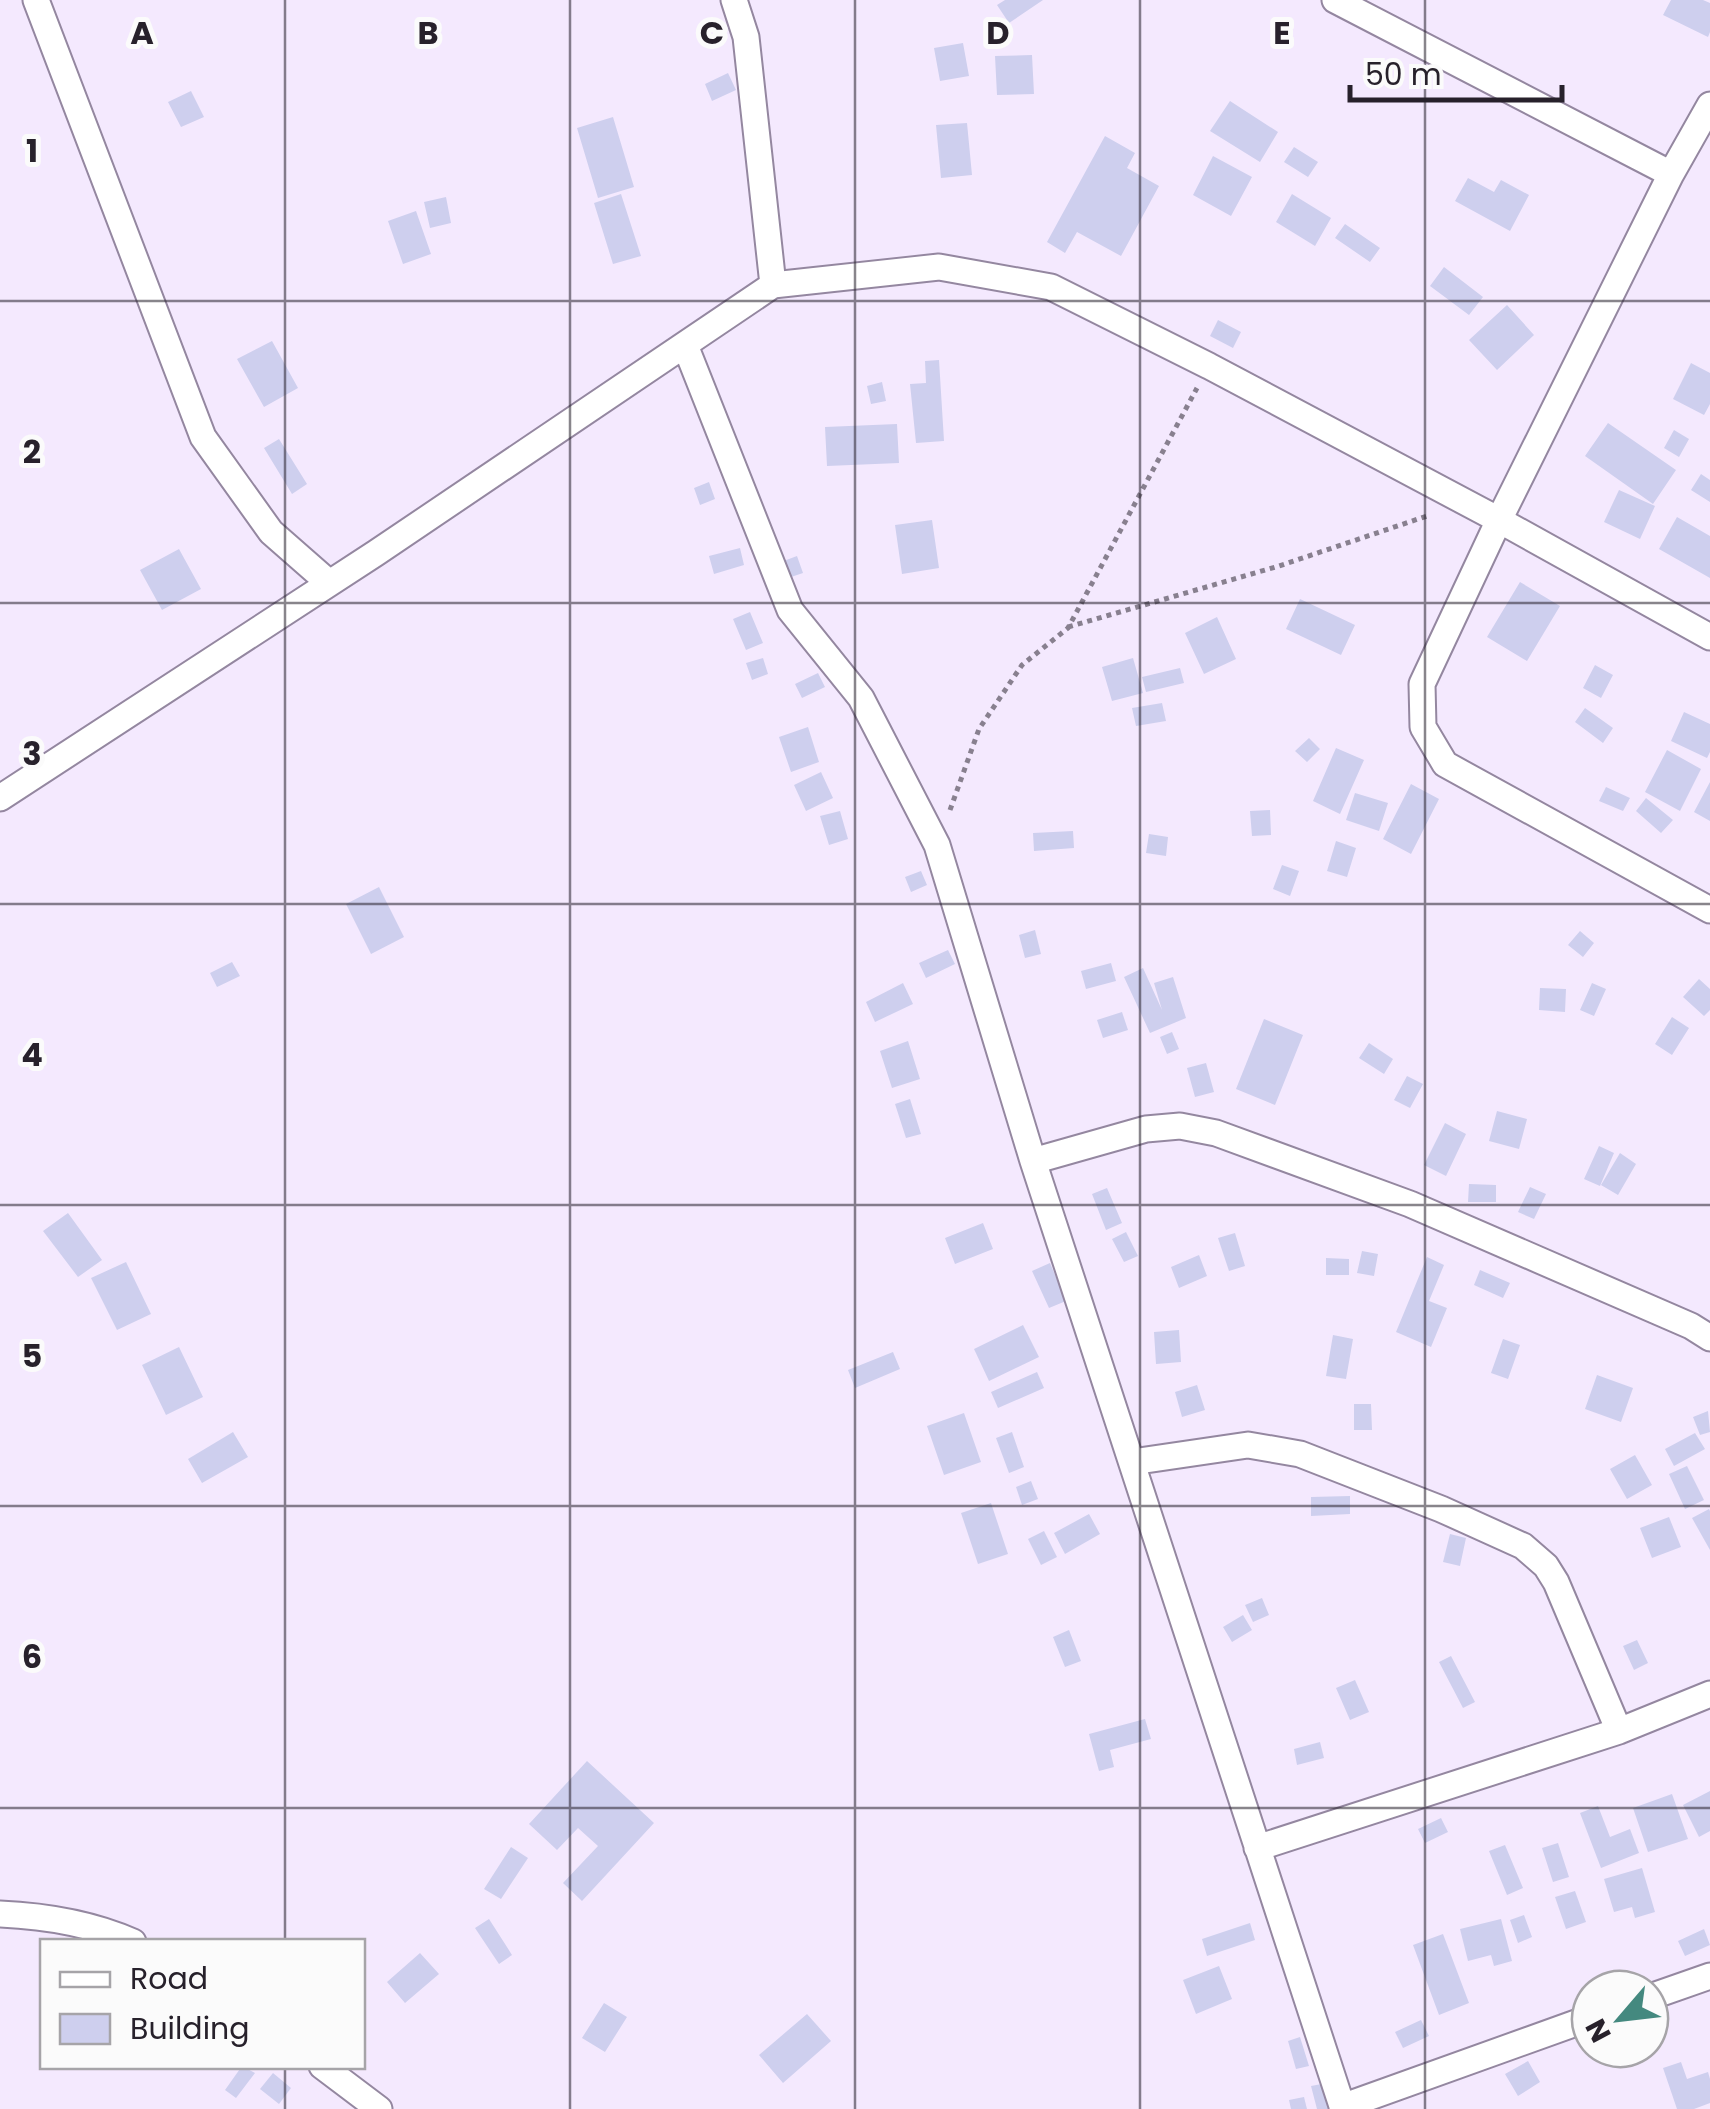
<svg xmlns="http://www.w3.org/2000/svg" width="1710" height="2109" viewBox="0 0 1710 2109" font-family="Poppins,sans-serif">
<rect width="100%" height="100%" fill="#f4e9fe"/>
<path fill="#cecfee" d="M 1005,0 L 1043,0 L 1009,23 L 997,5 Z
M 1671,0 L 1703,0 L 1710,3 L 1710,32 L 1708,37 L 1663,15 Z
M 963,43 L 969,76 L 940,81 L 934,48 Z
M 1032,55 L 1034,94 L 997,95 L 995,56 Z
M 728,73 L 736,90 L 712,101 L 705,84 Z
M 191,91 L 204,117 L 181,127 L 168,102 Z
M 1230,101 L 1278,132 L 1260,162 L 1210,131 Z
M 613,117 L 634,187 L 598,198 L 577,128 Z
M 967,123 L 972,175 L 941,178 L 936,125 Z
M 1105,136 L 1135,153 L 1127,168 L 1159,186 L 1121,256 L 1077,232 L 1065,253 L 1047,242 Z
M 1294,147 L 1318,162 L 1308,177 L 1284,162 Z
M 1213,156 L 1252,177 L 1231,216 L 1193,195 Z
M 1468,178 L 1494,192 L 1501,180 L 1529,195 L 1510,231 L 1455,201 Z
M 621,194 L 641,256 L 613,264 L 594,203 Z
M 1292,194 L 1331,218 L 1315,246 L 1276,222 Z
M 446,197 L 451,223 L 430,228 L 424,202 Z
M 416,211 L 431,254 L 403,264 L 388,221 Z
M 1345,224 L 1380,248 L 1370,262 L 1335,238 Z
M 1444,267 L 1483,297 L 1469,315 L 1430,286 Z
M 1507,305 L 1534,335 L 1497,370 L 1469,340 Z
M 1218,320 L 1241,332 L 1233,348 L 1210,336 Z
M 272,341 L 298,388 L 264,407 L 237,359 Z
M 939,360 L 944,441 L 916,443 L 910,384 L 926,383 L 925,361 Z
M 1691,363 L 1710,373 L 1710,404 L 1704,415 L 1673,399 Z
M 882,382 L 886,401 L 871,404 L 867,386 Z
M 1608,423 L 1676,470 L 1653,504 L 1585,456 Z
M 897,424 L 899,463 L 827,466 L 825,427 Z
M 1674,430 L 1689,439 L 1679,457 L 1664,448 Z
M 279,439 L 307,484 L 292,494 L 264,448 Z
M 1701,474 L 1710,480 L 1710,502 L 1691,490 Z
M 709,482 L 715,499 L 700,505 L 694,488 Z
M 1619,490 L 1655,506 L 1640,539 L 1604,522 Z
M 1677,517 L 1710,536 L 1710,578 L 1659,549 Z
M 932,520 L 939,568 L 902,574 L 895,525 Z
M 740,548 L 744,565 L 714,574 L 709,556 Z
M 179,549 L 201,589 L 162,610 L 140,570 Z
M 797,556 L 803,573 L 779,581 L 773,565 Z
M 1520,582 L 1560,606 L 1527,661 L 1487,637 Z
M 1300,599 L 1355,625 L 1341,655 L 1286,629 Z
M 750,612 L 763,643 L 746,650 L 733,619 Z
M 1217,617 L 1236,659 L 1204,674 L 1185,633 Z
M 763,658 L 768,674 L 752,680 L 746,663 Z
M 1133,658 L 1143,693 L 1112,701 L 1102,667 Z
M 1595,665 L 1613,675 L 1601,698 L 1583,688 Z
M 1180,668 L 1184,683 L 1146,692 L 1142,677 Z
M 818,673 L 825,687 L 802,698 L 795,684 Z
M 1162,703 L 1166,721 L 1136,726 L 1132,708 Z
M 1585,708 L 1613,728 L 1603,743 L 1575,722 Z
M 1684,712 L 1710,724 L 1710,752 L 1707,758 L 1671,741 Z
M 808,727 L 819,762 L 791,772 L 779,737 Z
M 1309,738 L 1320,749 L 1307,762 L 1295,751 Z
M 1336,748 L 1364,760 L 1340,814 L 1313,801 Z
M 1667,750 L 1701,769 L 1680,811 L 1645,792 Z
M 821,772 L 833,798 L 806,811 L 794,785 Z
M 1710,782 L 1710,821 L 1694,812 Z
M 1411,784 L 1439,799 L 1411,854 L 1383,839 Z
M 1606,787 L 1630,798 L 1623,811 L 1599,801 Z
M 1355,793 L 1388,803 L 1379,831 L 1346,820 Z
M 1646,798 L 1673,820 L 1661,833 L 1636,811 Z
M 1270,810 L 1271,835 L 1252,836 L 1250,811 Z
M 840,811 L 848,839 L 829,845 L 820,816 Z
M 1073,831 L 1074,848 L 1034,851 L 1033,833 Z
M 1149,834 L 1168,837 L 1166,856 L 1146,853 Z
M 1336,841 L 1356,848 L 1347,877 L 1327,871 Z
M 1282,865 L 1299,871 L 1290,896 L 1273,889 Z
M 921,871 L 927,885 L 911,892 L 905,877 Z
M 379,887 L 404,937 L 371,954 L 346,904 Z
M 1035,930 L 1041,954 L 1025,958 L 1019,935 Z
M 1580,931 L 1594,943 L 1583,957 L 1568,945 Z
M 948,950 L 955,964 L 926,978 L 919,963 Z
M 232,962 L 240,976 L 217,987 L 210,973 Z
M 1111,963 L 1116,981 L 1086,989 L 1081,971 Z
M 1143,968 L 1162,1010 L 1154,983 L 1173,977 L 1186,1018 L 1150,1033 L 1124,977 Z
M 1699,979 L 1710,989 L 1710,1010 L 1704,1016 L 1683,997 Z
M 903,983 L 913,1004 L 875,1022 L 866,1002 Z
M 1592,983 L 1606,989 L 1594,1016 L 1580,1010 Z
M 1540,988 L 1566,989 L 1565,1012 L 1539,1010 Z
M 1122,1012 L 1128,1030 L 1103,1038 L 1097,1020 Z
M 1672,1017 L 1689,1028 L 1672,1055 L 1655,1044 Z
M 1264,1019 L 1303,1035 L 1275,1105 L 1236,1089 Z
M 1172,1032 L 1179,1049 L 1167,1054 L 1160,1037 Z
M 908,1041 L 920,1079 L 892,1088 L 880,1051 Z
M 1369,1043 L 1393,1059 L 1384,1074 L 1359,1058 Z
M 1206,1063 L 1214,1092 L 1195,1097 L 1187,1068 Z
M 1407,1076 L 1423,1084 L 1410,1108 L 1394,1100 Z
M 910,1099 L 921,1134 L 906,1138 L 895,1104 Z
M 1497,1111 L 1527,1119 L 1519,1149 L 1489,1141 Z
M 1445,1123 L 1466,1134 L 1446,1176 L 1424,1165 Z
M 1599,1146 L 1614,1153 L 1600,1186 L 1584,1179 Z
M 1620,1153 L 1636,1164 L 1618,1195 L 1601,1185 Z
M 1469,1184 L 1496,1185 L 1496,1202 L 1468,1202 Z
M 1530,1187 L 1546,1194 L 1534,1219 L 1518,1212 Z
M 1107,1188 L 1122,1223 L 1106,1230 L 1092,1194 Z
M 68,1213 L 102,1260 L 78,1277 L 43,1231 Z
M 983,1223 L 993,1249 L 955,1264 L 945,1238 Z
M 1126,1232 L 1138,1256 L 1124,1262 L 1112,1239 Z
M 1235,1233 L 1245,1266 L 1229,1271 L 1218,1238 Z
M 1362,1251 L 1378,1254 L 1374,1276 L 1357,1273 Z
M 1199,1255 L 1207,1276 L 1179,1288 L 1171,1267 Z
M 1427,1257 L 1444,1265 L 1429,1301 L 1447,1308 L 1431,1347 L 1396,1332 Z
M 1326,1258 L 1349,1259 L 1349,1275 L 1326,1275 Z
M 126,1262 L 151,1314 L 117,1330 L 91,1278 Z
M 1050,1263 L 1066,1301 L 1049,1308 L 1032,1271 Z
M 1480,1270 L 1510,1283 L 1503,1298 L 1474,1285 Z
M 1023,1325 L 1039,1357 L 989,1381 L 974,1349 Z
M 1179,1330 L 1181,1362 L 1156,1364 L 1154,1332 Z
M 1333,1335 L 1353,1339 L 1346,1379 L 1326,1376 Z
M 1503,1339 L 1520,1345 L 1508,1379 L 1491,1373 Z
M 179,1347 L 203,1397 L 166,1415 L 142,1365 Z
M 893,1352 L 900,1369 L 855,1388 L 848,1370 Z
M 1037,1372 L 1044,1388 L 998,1408 L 991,1392 Z
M 1597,1375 L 1633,1388 L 1621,1422 L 1585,1409 Z
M 1197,1385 L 1205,1410 L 1182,1417 L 1175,1392 Z
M 1354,1404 L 1371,1404 L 1372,1430 L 1354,1430 Z
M 1708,1411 L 1710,1432 L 1700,1435 L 1693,1417 Z
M 964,1413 L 981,1462 L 944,1475 L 927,1426 Z
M 233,1432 L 248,1457 L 202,1483 L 188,1459 Z
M 1012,1432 L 1024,1467 L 1009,1473 L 996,1438 Z
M 1695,1433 L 1705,1449 L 1674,1466 L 1665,1449 Z
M 1635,1455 L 1652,1485 L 1627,1499 L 1610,1469 Z
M 1687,1466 L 1704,1500 L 1685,1509 L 1669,1474 Z
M 1031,1481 L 1038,1499 L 1022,1505 L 1016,1487 Z
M 1350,1496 L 1350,1514 L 1311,1516 L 1311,1497 Z
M 991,1503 L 1008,1554 L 978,1564 L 961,1513 Z
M 1709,1509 L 1710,1511 L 1710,1550 L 1692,1518 Z
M 1089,1514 L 1100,1534 L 1065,1554 L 1054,1533 Z
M 1669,1517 L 1681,1547 L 1652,1558 L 1640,1528 Z
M 1044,1531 L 1057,1557 L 1041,1565 L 1028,1539 Z
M 1450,1534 L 1466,1538 L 1460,1566 L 1443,1562 Z
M 1262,1598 L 1269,1615 L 1253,1622 L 1245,1605 Z
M 1243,1615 L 1252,1630 L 1232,1642 L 1223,1627 Z
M 1069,1630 L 1081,1661 L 1065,1667 L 1053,1637 Z
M 1637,1640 L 1648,1663 L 1634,1670 L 1623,1646 Z
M 1451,1656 L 1475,1702 L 1463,1708 L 1439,1662 Z
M 1355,1680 L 1369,1712 L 1350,1720 L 1336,1688 Z
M 1145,1719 L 1151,1739 L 1110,1750 L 1114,1767 L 1099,1771 L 1089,1734 Z
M 1320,1742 L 1324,1758 L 1297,1765 L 1294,1749 Z
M 587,1761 L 654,1823 L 582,1901 L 563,1883 L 598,1846 L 578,1828 L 557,1850 L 529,1824 Z
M 1710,1791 L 1710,1831 L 1699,1837 L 1683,1805 Z
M 1672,1794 L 1688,1839 L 1648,1852 L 1633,1808 Z
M 1598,1806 L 1610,1837 L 1630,1829 L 1639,1853 L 1601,1868 L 1580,1813 Z
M 1441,1818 L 1448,1832 L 1425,1843 L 1418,1829 Z
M 1558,1843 L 1569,1877 L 1553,1882 L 1542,1848 Z
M 1505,1845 L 1523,1888 L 1507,1895 L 1489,1851 Z
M 511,1847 L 528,1858 L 501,1899 L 484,1889 Z
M 1642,1868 L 1655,1912 L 1635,1918 L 1632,1907 L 1614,1912 L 1604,1879 Z
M 1575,1891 L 1586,1922 L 1566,1929 L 1555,1897 Z
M 1524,1915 L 1532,1937 L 1518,1943 L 1510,1920 Z
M 489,1919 L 512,1955 L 499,1964 L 475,1928 Z
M 1501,1919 L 1512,1961 L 1494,1966 L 1491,1955 L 1468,1961 L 1460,1929 Z
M 1250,1923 L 1255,1940 L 1207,1956 L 1202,1939 Z
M 1704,1929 L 1710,1945 L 1685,1956 L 1678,1941 Z
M 1443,1934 L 1469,2003 L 1439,2015 L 1413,1945 Z
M 420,1953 L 439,1974 L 405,2003 L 387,1982 Z
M 1219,1966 L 1232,1999 L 1196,2014 L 1183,1980 Z
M 604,2003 L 627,2017 L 605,2052 L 582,2038 Z
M 807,2014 L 831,2041 L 783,2083 L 759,2055 Z
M 1421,2020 L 1429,2036 L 1403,2048 L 1395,2032 Z
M 1300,2037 L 1309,2066 L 1296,2069 L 1288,2041 Z
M 1528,2061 L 1540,2082 L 1518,2096 L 1505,2074 Z
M 1681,2062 L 1687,2079 L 1708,2072 L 1710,2079 L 1710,2103 L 1694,2109 L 1677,2109 L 1663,2068 Z
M 242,2066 L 255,2073 L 236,2098 L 225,2090 Z
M 273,2073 L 291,2088 L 279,2104 L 260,2089 Z
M 1327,2083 L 1334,2109 L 1317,2109 L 1311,2086 Z
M 1304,2097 L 1307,2109 L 1291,2109 L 1289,2100 Z"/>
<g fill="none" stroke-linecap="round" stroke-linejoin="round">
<defs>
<path id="minor" d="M 36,0 L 203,437 L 271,532 L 328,582
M 734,0 L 746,37 L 773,285
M 1335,0 L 1671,174
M 1710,105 L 1671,174 L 1499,520 L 1422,684 L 1423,727 L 1445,764 L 1710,910
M 685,345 L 790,610 L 861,698 L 937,845 L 1033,1161 L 1343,2109
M 0,798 L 376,553 L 773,285 L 939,267 L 1051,287 L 1209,366 L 1499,520 L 1710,637
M 1033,1161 L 1146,1129 L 1180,1126 L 1216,1133 L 1410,1204 L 1691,1326 L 1710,1338
M 1132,1462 L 1248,1445 L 1300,1454 L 1441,1509 L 1523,1546 L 1546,1566 L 1556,1582 L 1619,1731
M 1257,1848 L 1619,1731 L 1710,1694
M 0,1914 C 46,1916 90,1923 133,1942
M 1650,1997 L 1710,1976
M 322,2066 L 379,2109
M 1342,2107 L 1590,2018"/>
</defs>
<use href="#minor" stroke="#9487a0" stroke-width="29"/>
<path stroke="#88808f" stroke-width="5" stroke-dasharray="5 5" stroke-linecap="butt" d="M 1068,627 L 1279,566 L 1430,515
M 950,810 L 979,729 L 1022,665 L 1068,628 L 1197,388"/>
<use href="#minor" stroke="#fff" stroke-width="25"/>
</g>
<path fill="none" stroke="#27212b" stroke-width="2.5" stroke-opacity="0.55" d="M 285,0 L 285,1942M 570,0 L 570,2109M 855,0 L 855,2109M 1140,0 L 1140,2109M 1425,0 L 1425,2109M 0,301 L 1710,301M 0,603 L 1710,603M 0,904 L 1710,904M 0,1205 L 1710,1205M 0,1506 L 1710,1506M 0,1808 L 1710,1808M 285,2066 L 285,2109"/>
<g font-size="32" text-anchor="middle" font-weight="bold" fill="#27212b" stroke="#fbfbfb" stroke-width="10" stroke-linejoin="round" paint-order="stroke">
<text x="142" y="44">A</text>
<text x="428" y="44">B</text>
<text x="712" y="44">C</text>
<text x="998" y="44">D</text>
<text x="1282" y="44">E</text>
<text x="32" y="162">1</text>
<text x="32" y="463">2</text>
<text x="32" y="765">3</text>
<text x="32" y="1066">4</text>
<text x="32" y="1367">5</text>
<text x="32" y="1668">6</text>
</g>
<rect x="40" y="1939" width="325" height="130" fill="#fbfbfb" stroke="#a6a4a8" stroke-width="2.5"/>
<rect x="60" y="1972" width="50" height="15" fill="#ffffff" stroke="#a6a4a8" stroke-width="2.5"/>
<text x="130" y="1989" font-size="30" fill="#27212b">Road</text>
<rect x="60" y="2014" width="50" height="30" fill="#cecfee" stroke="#a6a4a8" stroke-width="2.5"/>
<text x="130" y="2039" font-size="30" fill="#27212b">Building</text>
<g transform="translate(1620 2019) rotate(242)"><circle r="48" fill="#fbfbfb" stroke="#a6a4a8" stroke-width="2.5"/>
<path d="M0-8L18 38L0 25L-18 38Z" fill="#44897f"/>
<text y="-15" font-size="28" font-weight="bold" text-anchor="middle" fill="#27212b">N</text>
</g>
<path d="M1350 85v15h212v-15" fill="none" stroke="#27212b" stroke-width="5"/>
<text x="1365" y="85" font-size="30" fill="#27212b" stroke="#fbfbfb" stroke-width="8" paint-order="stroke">50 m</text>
</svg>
